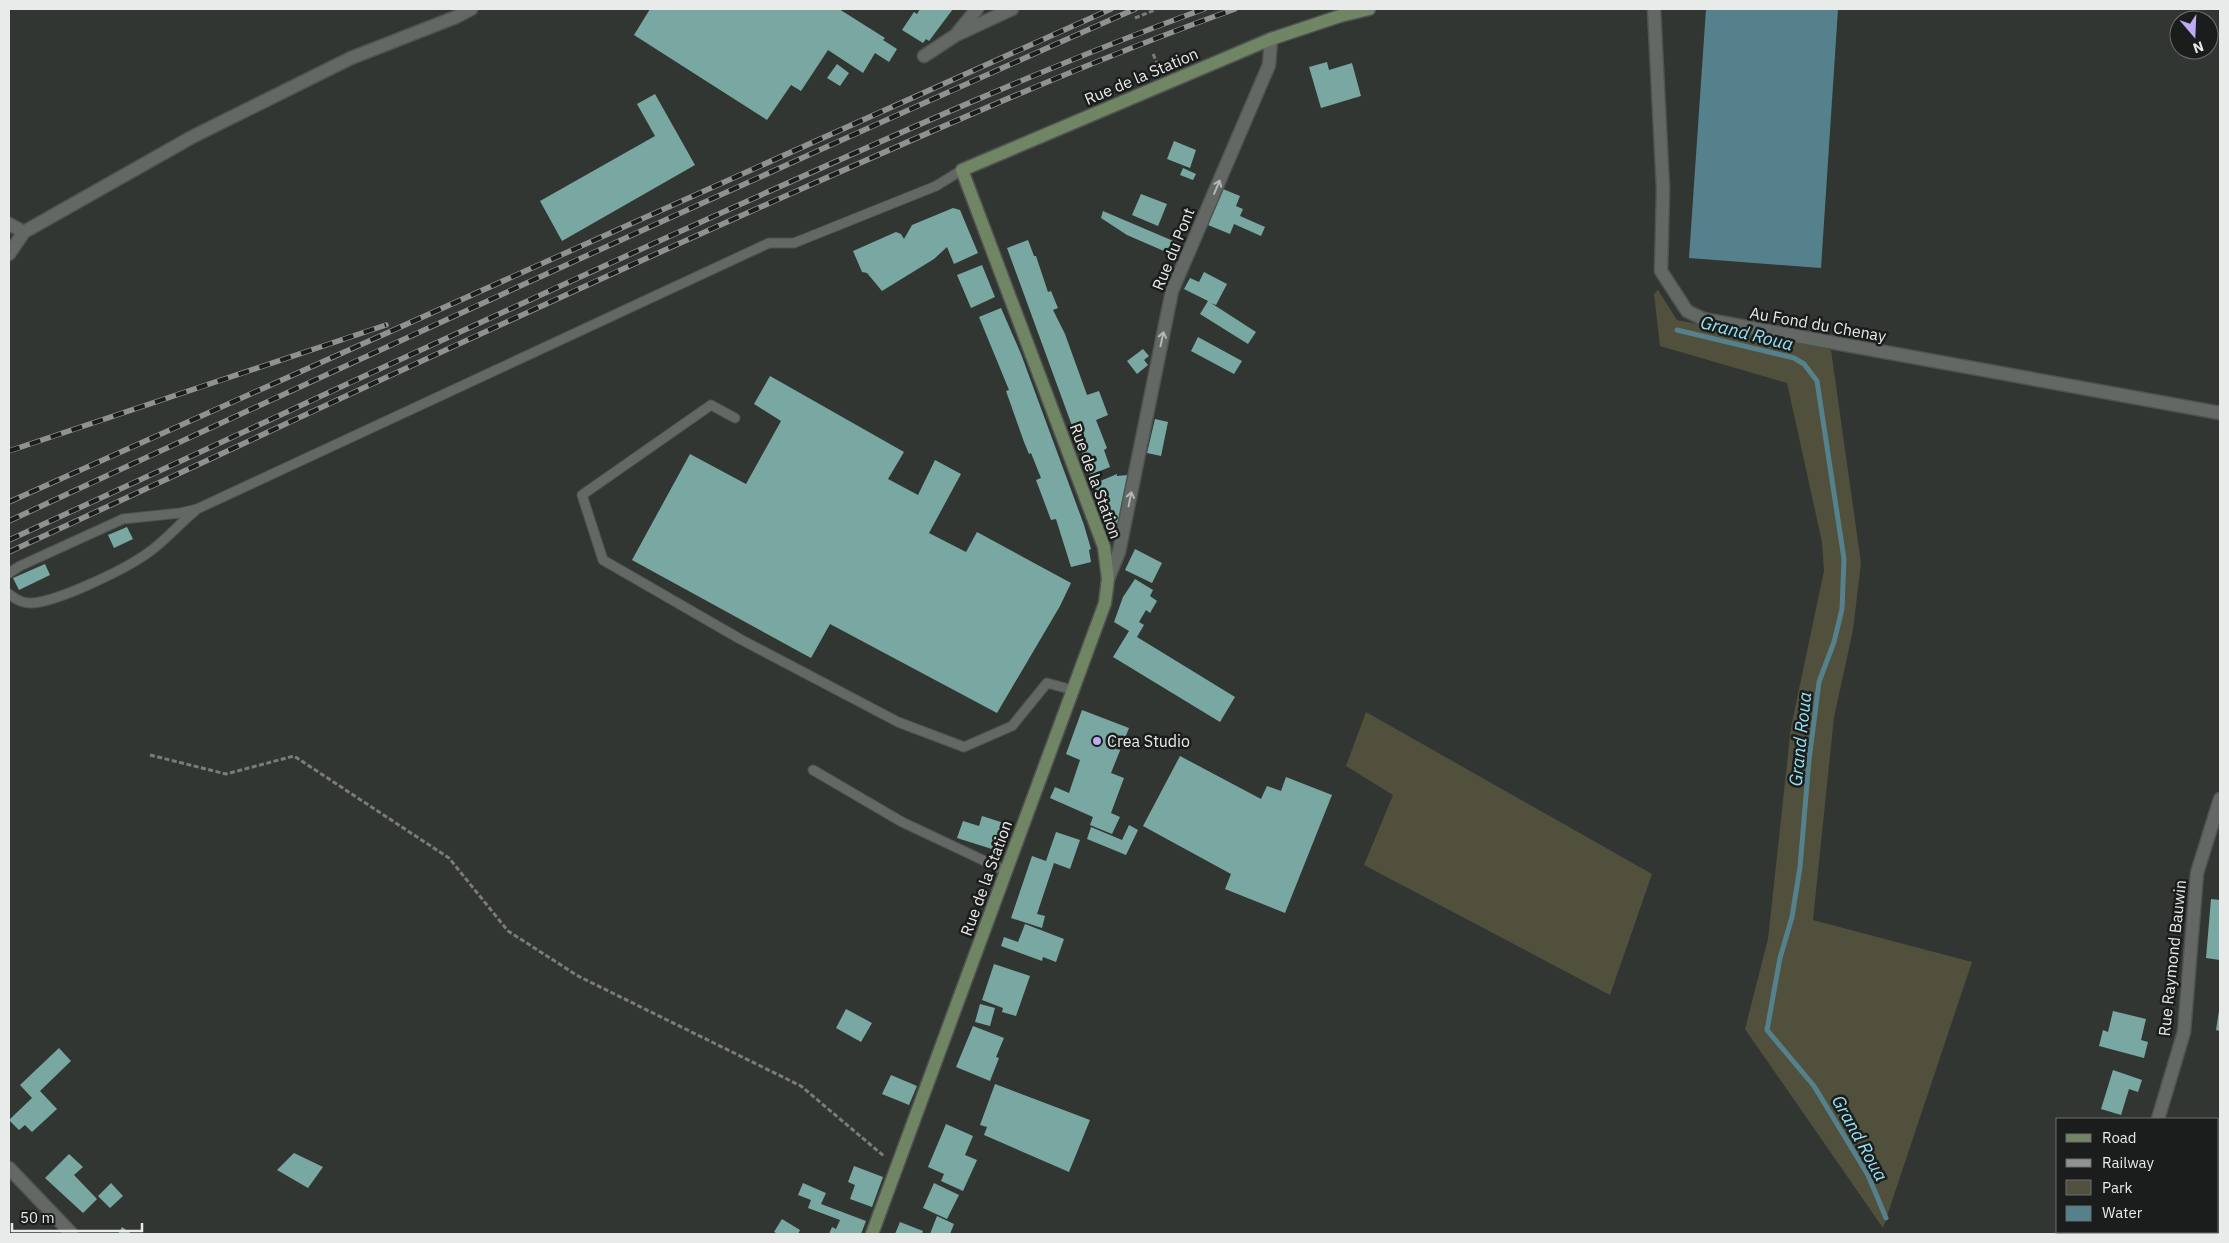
<svg xmlns="http://www.w3.org/2000/svg" width="2229" height="1243" viewBox="0 0 2229 1243" font-family="'IBM Plex Sans',sans-serif">
<rect width="100%" height="100%" fill="#323633"/>
<path fill="#51503c" d="M 1658,290 L 1677,320 L 1831,350 L 1861,563 L 1853,630 L 1834,717 L 1813,920 L 1972,962 L 1883,1228 L 1745,1029 L 1768,939 L 1791,727 L 1824,571 L 1822,542 L 1787,383 L 1660,346 L 1654,294 Z
M 1366,712 L 1652,874 L 1610,995 L 1364,865 L 1393,795 L 1346,766 Z"/>
<path fill="#55818c" d="M 1706,9 L 1838,9 L 1821,268 L 1689,258 Z"/>
<g fill="none" stroke-linecap="round" stroke-linejoin="round">
<path stroke="#55818c" stroke-width="5" d="M 1677,330 L 1794,358 L 1804,364 L 1817,381 L 1844,559 L 1842,609 L 1834,642 L 1819,682 L 1809,760 L 1800,867 L 1792,917 L 1780,958 L 1767,1030 L 1814,1086 L 1868,1175 L 1886,1218"/>
</g>
<path fill="#79a8a3" d="M 650,9 L 839,9 L 885,38 L 883,40 L 897,49 L 889,62 L 875,53 L 863,73 L 828,50 L 801,91 L 791,85 L 767,120 L 634,35 Z
M 920,9 L 953,9 L 929,41 L 926,39 L 923,43 L 902,30 L 914,12 L 917,14 Z
M 1327,62 L 1329,70 L 1352,63 L 1361,96 L 1321,108 L 1309,67 Z
M 837,64 L 849,73 L 840,86 L 827,78 Z
M 655,94 L 695,165 L 562,241 L 540,201 L 655,136 L 637,104 Z
M 1174,141 L 1196,150 L 1190,168 L 1167,159 Z
M 1183,168 L 1196,174 L 1193,180 L 1180,175 Z
M 1223,189 L 1240,196 L 1236,206 L 1243,209 L 1240,216 L 1265,227 L 1261,236 L 1234,224 L 1230,234 L 1208,225 Z
M 1141,194 L 1167,204 L 1158,226 L 1132,215 Z
M 953,208 L 960,210 L 978,253 L 954,264 L 947,247 L 934,259 L 882,291 L 867,273 L 862,272 L 853,251 L 896,232 L 901,234 L 904,239 L 912,225 Z
M 1103,211 L 1178,243 L 1173,255 L 1127,235 L 1101,218 Z
M 1028,240 L 1034,256 L 1036,256 L 1048,292 L 1051,291 L 1058,308 L 1053,310 L 1065,334 L 1087,395 L 1099,391 L 1108,415 L 1096,420 L 1107,448 L 1104,450 L 1110,467 L 1090,475 L 1007,248 Z
M 982,265 L 995,297 L 971,308 L 957,275 Z
M 1204,272 L 1227,284 L 1216,305 L 1211,303 L 1256,332 L 1248,344 L 1200,314 L 1208,301 L 1184,289 L 1190,278 L 1199,282 Z
M 1001,308 L 1021,354 L 1084,525 L 1091,549 L 1089,550 L 1091,562 L 1071,567 L 1056,519 L 1051,520 L 1036,480 L 1041,478 L 1031,453 L 1029,454 L 1024,442 L 1006,391 L 1009,390 L 979,317 Z
M 1198,337 L 1242,361 L 1234,374 L 1191,351 Z
M 1143,349 L 1149,356 L 1144,360 L 1148,365 L 1137,374 L 1127,361 Z
M 770,376 L 904,452 L 888,479 L 918,495 L 935,460 L 961,474 L 929,533 L 966,552 L 977,532 L 1071,583 L 1060,606 L 997,713 L 830,624 L 811,658 L 632,560 L 690,454 L 746,484 L 781,421 L 754,404 Z
M 1155,419 L 1168,422 L 1161,456 L 1147,453 Z
M 1117,474 L 1117,476 L 1128,475 L 1118,527 L 1108,525 L 1093,484 Z
M 127,527 L 133,539 L 114,548 L 108,535 Z
M 1135,549 L 1162,563 L 1152,583 L 1125,570 Z
M 45,564 L 50,575 L 19,590 L 13,578 Z
M 1135,579 L 1153,590 L 1150,596 L 1157,601 L 1150,613 L 1146,610 L 1139,622 L 1144,625 L 1137,637 L 1235,697 L 1220,722 L 1113,657 L 1129,631 L 1114,622 L 1123,597 Z
M 1082,710 L 1129,728 L 1111,773 L 1124,778 L 1111,813 L 1120,817 L 1112,834 L 1090,825 L 1093,817 L 1050,798 L 1055,787 L 1069,793 L 1080,760 L 1066,754 Z
M 1180,756 L 1261,799 L 1267,786 L 1281,791 L 1286,777 L 1332,795 L 1285,913 L 1225,889 L 1231,874 L 1143,826 Z
M 982,816 L 1004,823 L 995,850 L 957,838 L 963,821 L 979,826 Z
M 1129,825 L 1138,830 L 1126,855 L 1087,839 L 1091,827 L 1122,840 Z
M 1056,832 L 1080,840 L 1070,869 L 1054,863 L 1037,914 L 1045,916 L 1042,928 L 1011,918 L 1032,856 L 1046,861 Z
M 2211,899 L 2220,900 L 2220,960 L 2206,958 Z
M 1025,924 L 1064,939 L 1056,962 L 1043,957 L 1042,961 L 1001,946 L 1004,937 L 1018,942 Z
M 994,964 L 1030,976 L 1016,1016 L 1002,1012 L 1003,1008 L 982,1000 Z
M 980,1004 L 995,1008 L 990,1026 L 975,1022 Z
M 846,1009 L 872,1023 L 861,1042 L 836,1028 Z
M 2113,1011 L 2146,1019 L 2141,1040 L 2148,1042 L 2144,1058 L 2099,1046 L 2103,1030 L 2108,1032 Z
M 2219,1011 L 2220,1011 L 2220,1031 L 2216,1030 Z
M 973,1026 L 1004,1038 L 996,1057 L 999,1058 L 990,1081 L 956,1067 Z
M 59,1048 L 71,1061 L 40,1091 L 57,1109 L 32,1132 L 25,1125 L 19,1130 L 9,1120 L 32,1098 L 20,1085 Z
M 2113,1070 L 2142,1080 L 2138,1092 L 2129,1089 L 2121,1115 L 2101,1109 Z
M 891,1075 L 917,1086 L 909,1105 L 882,1094 Z
M 995,1084 L 1090,1120 L 1069,1172 L 984,1135 L 987,1127 L 980,1125 Z
M 946,1124 L 973,1136 L 965,1155 L 977,1160 L 963,1191 L 941,1181 L 944,1174 L 928,1167 Z
M 294,1153 L 323,1167 L 308,1188 L 277,1170 Z
M 69,1154 L 83,1167 L 74,1175 L 97,1199 L 83,1213 L 45,1178 Z
M 854,1166 L 883,1177 L 872,1207 L 850,1199 L 855,1185 L 848,1182 Z
M 111,1183 L 123,1196 L 110,1208 L 98,1196 Z
M 803,1183 L 826,1193 L 821,1204 L 866,1221 L 861,1234 L 829,1234 L 832,1227 L 836,1229 L 840,1220 L 808,1208 L 811,1200 L 798,1195 Z
M 934,1183 L 959,1195 L 947,1219 L 923,1208 Z
M 937,1216 L 954,1224 L 950,1234 L 930,1234 Z
M 782,1219 L 800,1230 L 798,1234 L 778,1234 L 774,1232 Z
M 900,1222 L 923,1231 L 922,1234 L 895,1234 Z
M 122,1227 L 129,1232 L 132,1234 L 118,1234 Z"/>
<g fill="none" stroke-linecap="round" stroke-linejoin="round">
<defs>
<path id="lane" d="M 735,418 L 711,405 L 582,495 L 603,560 L 740,639 L 898,722 L 964,747 L 1012,726 L 1047,683 L 1073,690
M 9,573 L 20,566 L 123,519 L 180,513 L 197,509 L 769,243 L 794,243 L 936,186 L 962,170
M 9,594 C 14,598 22,603 29,603 C 54,604 128,568 149,552 C 165,541 179,524 195,511
M 813,770 L 902,822 L 1006,871"/>
<path id="street" d="M 1654,9 L 1663,189 L 1661,271 L 1687,311 L 1703,319 L 2220,413
M 958,32 L 977,9
M 924,56 L 956,35 L 1012,9
M 9,224 L 24,232
M 9,254 L 24,232 L 192,137 L 351,58 L 456,17 L 471,9
M 1108,579 L 1119,552 L 1172,291 L 1269,65 L 1271,39
M 2158,1119 L 2184,1032 L 2197,873 L 2220,799
M 9,1168 L 72,1234
M 2116,1234 L 2117,1232"/>
<path id="secondary" d="M 872,1234 L 1105,603 L 1108,579 L 1104,547 L 962,170 L 1271,39 L 1340,16 L 1369,9"/>
</defs>
<use href="#lane" stroke="#4f5351" stroke-width="11"/>
<use href="#street" stroke="#4f5351" stroke-width="15"/>
<use href="#secondary" stroke="#4f5351" stroke-width="15"/>
<path stroke="#797c7a" stroke-width="3" stroke-dasharray="5 2.5" stroke-linecap="butt" d="M 1135,18 L 1155,10
M 1153,54 L 1161,71
M 150,755 L 226,774 L 294,756 L 449,858 L 508,931 L 578,976 L 801,1086 L 885,1157"/>
<use href="#lane" stroke="#636865" stroke-width="9"/>
<use href="#street" stroke="#636865" stroke-width="12"/>
<use href="#secondary" stroke="#708564" stroke-width="12"/>
<defs>
<path id="rail" d="M 9,451 L 386,325
M 9,502 L 1111,9
M 9,521 C 383,348 758,176 1135,9
M 9,540 C 256,427 502,311 750,200 C 899,133 1050,65 1204,9
M 9,552 C 272,431 534,307 799,190 C 943,126 1087,62 1235,9"/>
</defs>
<use href="#rail" stroke="#8f9290" stroke-width="5.5"/>
<use href="#rail" stroke="#1b1d1c" stroke-width="4" stroke-dasharray="11" stroke-linecap="butt"/>
</g>
<defs><path id="oneway-shaft" d="M-6 0H5M1.5-3L5.5 0L1.5 3" fill="none" stroke-width="1.6" stroke-linecap="round" stroke-linejoin="round" transform="scale(1.25)"/></defs>
<g stroke="#b3b7b5">
<use href="#oneway-shaft" transform="translate(1217 187) rotate(-67)"/>
<use href="#oneway-shaft" transform="translate(1162 339) rotate(-78)"/>
<use href="#oneway-shaft" transform="translate(1130 499) rotate(-79)"/>
</g>
<circle fill="#bea9f5" stroke="#1b1d1c" stroke-width="2" cx="1097" cy="741" r="5"/>
<g text-anchor="middle" dominant-baseline="central" stroke-width="5" stroke-linejoin="round" paint-order="stroke">
<g font-size="16" fill="#e9ebea" stroke="#1b1d1c">
<text transform="translate(1141 76) rotate(-23)">Rue de la Station</text>
<text transform="translate(1173 249) rotate(-68)">Rue du Pont</text>
<text transform="translate(1818 324) rotate(10)">Au Fond du Chenay</text>
<text transform="translate(1096 481) rotate(70)">Rue de la Station</text>
<text transform="translate(986 878) rotate(-70)">Rue de la Station</text>
<text transform="translate(2172 958) rotate(-84)">Rue Raymond Bauwin</text>
</g>
<g font-size="16" fill="#e9ebea" stroke="#1b1d1c" text-anchor="start">
<text x="1107" y="741">Crea Studio</text>
</g>
<g font-size="18" font-style="italic" fill="#94e2f5" stroke="#1b1d1c">
<text transform="translate(1747 333) rotate(14)">Grand Roua</text>
<text transform="translate(1800 739) rotate(-84)">Grand Roua</text>
<text transform="translate(1860 1138) rotate(61)">Grand Roua</text>
</g>
</g>
<rect width="2229" height="1243" fill="none" stroke="#e9ebea" stroke-width="20"/>
<rect x="2056" y="1118" width="162" height="115" fill="#1b1d1c" stroke="#6d6f6e"/>
<rect x="2066" y="1134" width="25" height="8" fill="#708564" stroke="#6d6f6e"/>
<text x="2102" y="1143" font-size="15" fill="#e9ebea">Road</text>
<rect x="2066" y="1159" width="25" height="8" fill="#8f9290" stroke="#6d6f6e"/>
<text x="2102" y="1168" font-size="15" fill="#e9ebea">Railway</text>
<rect x="2066" y="1180" width="25" height="15" fill="#51503c" stroke="#6d6f6e"/>
<text x="2102" y="1193" font-size="15" fill="#e9ebea">Park</text>
<rect x="2066" y="1206" width="25" height="15" fill="#55818c" stroke="#6d6f6e"/>
<text x="2102" y="1218" font-size="15" fill="#e9ebea">Water</text>
<g transform="translate(2194 35) rotate(161)"><circle r="24" fill="#1b1d1c" stroke="#6d6f6e"/>
<path d="M0-4L9 19L0 12L-9 19Z" fill="#bea9f5"/>
<text y="-8" font-size="14" font-weight="bold" text-anchor="middle" fill="#e9ebea">N</text>
</g>
<path d="M12 1223v8h130v-8" fill="none" stroke="#e9ebea" stroke-width="2.5"/>
<text x="20" y="1223" font-size="15" fill="#e9ebea" stroke="#1b1d1c" stroke-width="4" paint-order="stroke">50 m</text>
</svg>
